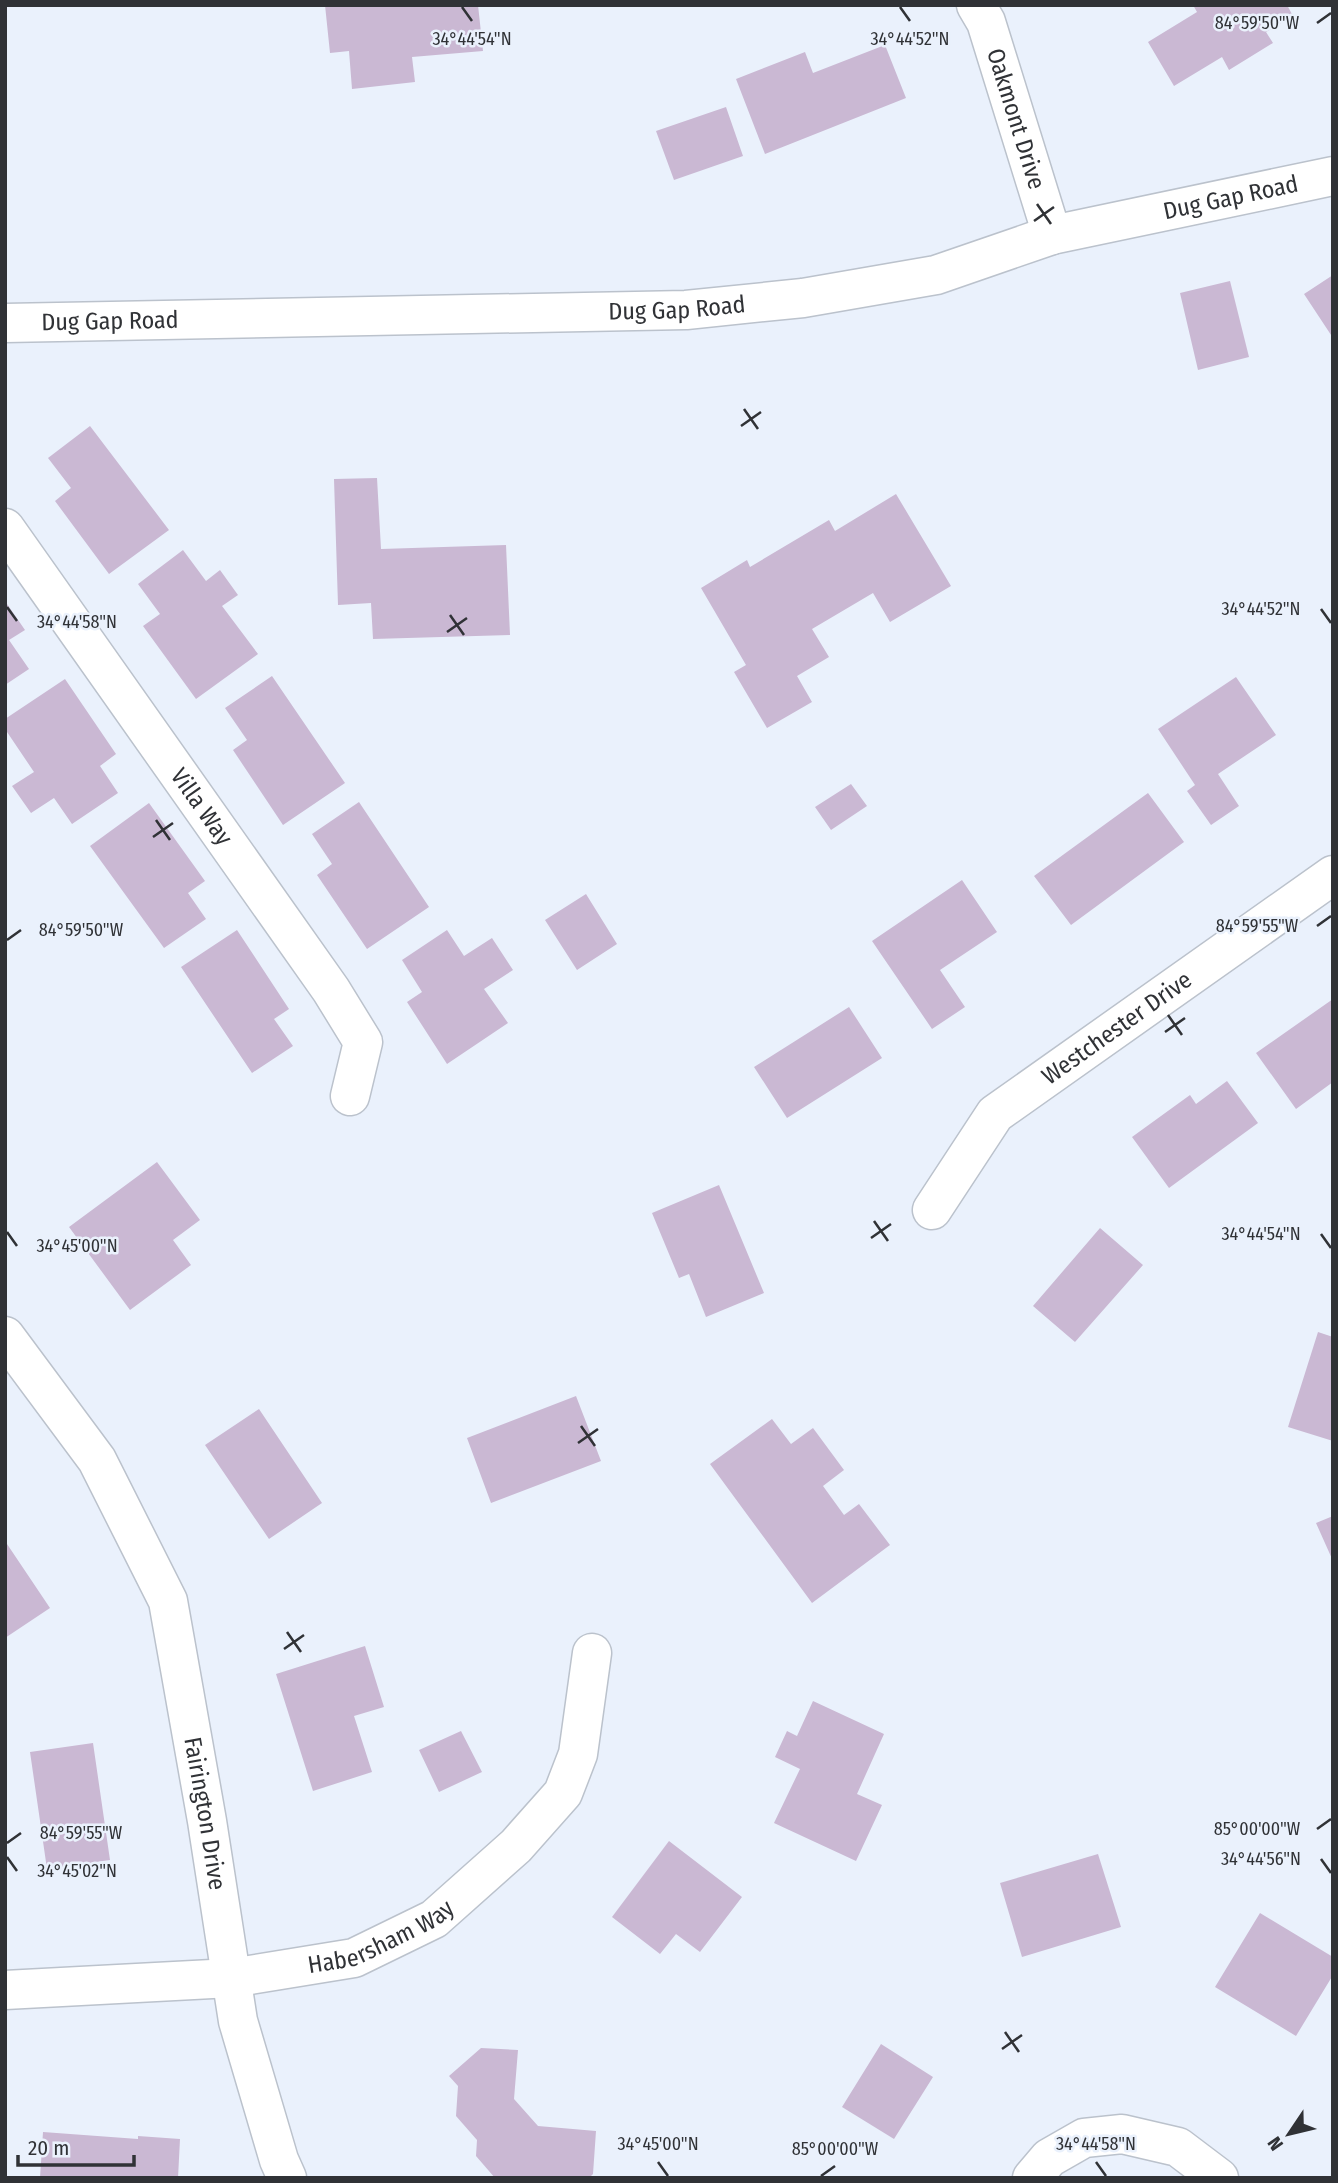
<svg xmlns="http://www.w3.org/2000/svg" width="1338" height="2183" viewBox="0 0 1338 2183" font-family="'Fira Sans Condensed',sans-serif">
<rect width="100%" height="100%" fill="#eaf1fc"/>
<path fill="#cab8d3" d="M 325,5 L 478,5 L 483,51 L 412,57 L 415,82 L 352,89 L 349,51 L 330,53 Z
M 1193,5 L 1287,5 L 1293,16 L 1266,32 L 1273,43 L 1229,70 L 1222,57 L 1174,86 L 1148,42 L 1197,12 Z
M 885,45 L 906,98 L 765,154 L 736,79 L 805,52 L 813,73 Z
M 726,107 L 743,156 L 674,180 L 656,131 Z
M 1333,275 L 1333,338 L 1304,294 Z
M 1230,281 L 1249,357 L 1198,370 L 1180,293 Z
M 90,426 L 169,530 L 109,574 L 55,501 L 71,488 L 48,458 Z
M 377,478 L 381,549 L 506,545 L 510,635 L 373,639 L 371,603 L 338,605 L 334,479 Z
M 896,494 L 951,586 L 890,622 L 873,593 L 812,629 L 829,657 L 797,676 L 812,702 L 767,728 L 734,672 L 746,665 L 701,588 L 747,560 L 750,567 L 829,520 L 835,531 Z
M 183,550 L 206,581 L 220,570 L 238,595 L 222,606 L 258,654 L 196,699 L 143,626 L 160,614 L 138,584 Z
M 5,601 L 25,630 L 9,640 L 29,669 L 5,685 Z
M 272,676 L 345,783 L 283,825 L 233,750 L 247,740 L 225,708 Z
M 1236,677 L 1276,735 L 1218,774 L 1239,806 L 1211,825 L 1187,791 L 1195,785 L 1158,729 Z
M 65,679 L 116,754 L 100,766 L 118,793 L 72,824 L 54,798 L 31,813 L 12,786 L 34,772 L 5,729 L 5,719 Z
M 851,784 L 867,806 L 831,830 L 815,807 Z
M 1148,793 L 1184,842 L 1071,925 L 1034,876 Z
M 359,802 L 429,907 L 367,949 L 317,875 L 332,864 L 312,834 Z
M 149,803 L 205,881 L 188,893 L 206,919 L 164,948 L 90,846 Z
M 962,880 L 997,932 L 940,970 L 965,1007 L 932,1029 L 872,941 Z
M 586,894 L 617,944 L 577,970 L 545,920 Z
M 237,930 L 289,1009 L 274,1019 L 293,1046 L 252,1073 L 181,967 Z
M 447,930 L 464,956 L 492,938 L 513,970 L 484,989 L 508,1023 L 447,1064 L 407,1002 L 422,992 L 402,960 Z
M 1333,999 L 1333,1082 L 1296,1109 L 1256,1053 Z
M 849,1007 L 882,1058 L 787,1118 L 754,1067 Z
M 1227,1081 L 1258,1123 L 1169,1188 L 1132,1137 L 1190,1095 L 1196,1104 Z
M 157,1162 L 200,1220 L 173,1240 L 191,1265 L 130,1310 L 69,1227 Z
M 719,1185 L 764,1293 L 706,1317 L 689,1274 L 679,1278 L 652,1213 Z
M 1100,1228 L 1143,1265 L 1075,1342 L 1033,1306 Z
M 1318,1332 L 1333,1337 L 1333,1441 L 1288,1427 Z
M 576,1396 L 601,1461 L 491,1503 L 467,1438 Z
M 259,1409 L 322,1503 L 269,1539 L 205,1445 Z
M 772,1419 L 791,1444 L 813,1428 L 844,1470 L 823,1486 L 844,1515 L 859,1504 L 890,1545 L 812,1603 L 710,1464 Z
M 1333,1516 L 1333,1561 L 1316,1523 Z
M 5,1541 L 50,1608 L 5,1638 Z
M 365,1646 L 384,1707 L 354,1716 L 372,1772 L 313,1791 L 276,1674 Z
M 813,1701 L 884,1734 L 857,1794 L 882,1805 L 856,1861 L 774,1823 L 800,1769 L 775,1757 L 787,1731 L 797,1736 Z
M 461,1731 L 482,1772 L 439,1792 L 419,1750 Z
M 93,1743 L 110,1860 L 47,1869 L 30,1752 Z
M 669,1841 L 742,1897 L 700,1952 L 676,1934 L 660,1954 L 612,1917 Z
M 1098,1854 L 1121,1927 L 1022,1957 L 1000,1883 Z
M 1260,1913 L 1333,1957 L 1333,1975 L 1296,2036 L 1215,1987 Z
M 881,2044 L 933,2077 L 894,2139 L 842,2107 Z
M 481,2048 L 518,2050 L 514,2099 L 538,2126 L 596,2131 L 593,2174 L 589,2178 L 495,2178 L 476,2156 L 477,2140 L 456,2116 L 458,2086 L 449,2076 Z
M 43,2132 L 138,2139 L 138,2136 L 180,2139 L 178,2178 L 40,2178 Z"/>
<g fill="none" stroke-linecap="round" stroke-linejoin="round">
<defs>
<g id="street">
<path id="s1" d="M 976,5 L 986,22 L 1052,235"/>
<path id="s2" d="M 5,528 L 331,990 L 363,1042 L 350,1096"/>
<path id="s3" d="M 932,1210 L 995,1114 L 1333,875"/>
<path id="s4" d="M 5,1336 L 97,1460 L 168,1601 L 207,1821 L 238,2021 L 279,2160 L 287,2178"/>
<path id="s5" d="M 5,1990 L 231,1978 L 354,1958 L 434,1919 L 516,1846 L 563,1793 L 578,1754 L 592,1653"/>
<path d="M 1032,2178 L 1049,2158 L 1084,2138 L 1122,2134 L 1178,2147 L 1219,2178"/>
</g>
<g id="secondary">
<path id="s6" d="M 5,323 L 686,310 L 803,298 L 936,275 L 1052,235 L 1333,176"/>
</g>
</defs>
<use href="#street" stroke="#bbc2cc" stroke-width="41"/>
<use href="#secondary" stroke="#bbc2cc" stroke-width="41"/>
<use href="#street" stroke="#fff" stroke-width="38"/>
<use href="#secondary" stroke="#fff" stroke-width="38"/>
</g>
<path fill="none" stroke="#303236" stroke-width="2.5" d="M 462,7 L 472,21M 900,7 L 910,21M 1317,23 L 1331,13M 1037,204 L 1051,224M 1034,221 L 1054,207M 744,409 L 758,429M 741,426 L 761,412M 7,607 L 17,621M 1321,609 L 1331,623M 450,615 L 464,635M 447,632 L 467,618M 156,820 L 170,840M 153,837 L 173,823M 1317,926 L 1331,916M 7,940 L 21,930M 1168,1015 L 1182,1035M 1165,1032 L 1185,1018M 874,1221 L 888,1241M 7,1232 L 17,1246M 1321,1234 L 1331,1248M 871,1238 L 891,1224M 581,1426 L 595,1446M 578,1443 L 598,1429M 287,1632 L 301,1652M 284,1649 L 304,1635M 1317,1829 L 1331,1819M 7,1843 L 21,1833M 7,1857 L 17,1871M 1321,1859 L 1331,1873M 1005,2032 L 1019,2052M 1002,2049 L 1022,2035M 658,2162 L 668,2176M 1096,2162 L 1106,2176M 821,2176 L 835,2166"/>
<g text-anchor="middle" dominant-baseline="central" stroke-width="5" stroke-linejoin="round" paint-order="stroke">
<g font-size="24" fill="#303236" stroke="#eaf1fc">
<text stroke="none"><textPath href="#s1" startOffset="121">Oakmont Drive</textPath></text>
<text stroke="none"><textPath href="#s6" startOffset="1239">Dug Gap Road</textPath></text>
<text stroke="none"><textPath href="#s6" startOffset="672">Dug Gap Road</textPath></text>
<text stroke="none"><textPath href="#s6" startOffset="105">Dug Gap Road</textPath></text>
<text stroke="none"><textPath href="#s2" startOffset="341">Villa Way</textPath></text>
<text stroke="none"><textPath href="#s3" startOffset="264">Westchester Drive</textPath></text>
<text stroke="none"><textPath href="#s4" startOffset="528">Fairington Drive</textPath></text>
<text stroke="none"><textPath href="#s5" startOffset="383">Habersham Way</textPath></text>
</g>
</g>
<g font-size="18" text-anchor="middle" fill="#303236" stroke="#eaf1fc" stroke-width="5" stroke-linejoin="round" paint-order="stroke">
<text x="1257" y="29">84°59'50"W</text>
<text x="472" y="45">34°44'54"N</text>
<text x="910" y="45">34°44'52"N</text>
<text x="1261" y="615">34°44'52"N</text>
<text x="77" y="628">34°44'58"N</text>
<text x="1257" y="932">84°59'55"W</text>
<text x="81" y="936">84°59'50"W</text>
<text x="1261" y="1240">34°44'54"N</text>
<text x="77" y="1252">34°45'00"N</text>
<text x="1257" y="1835">85°00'00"W</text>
<text x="81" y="1839">84°59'55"W</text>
<text x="1261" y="1865">34°44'56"N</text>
<text x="77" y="1877">34°45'02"N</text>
<text x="658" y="2150">34°45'00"N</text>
<text x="1096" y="2150">34°44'58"N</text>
<text x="835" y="2155">85°00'00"W</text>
</g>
<rect width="1338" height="2183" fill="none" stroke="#303236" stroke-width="14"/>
<g transform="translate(1289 2134) rotate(235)" stroke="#eaf1fc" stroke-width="5" paint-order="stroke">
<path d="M0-5L12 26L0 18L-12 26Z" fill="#303236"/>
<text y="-10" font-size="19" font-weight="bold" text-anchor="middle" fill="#303236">N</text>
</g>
<path d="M18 2155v10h116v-10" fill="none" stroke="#303236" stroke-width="3.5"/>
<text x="28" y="2155" font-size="21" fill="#303236" stroke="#eaf1fc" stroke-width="5" paint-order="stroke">20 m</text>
</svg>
